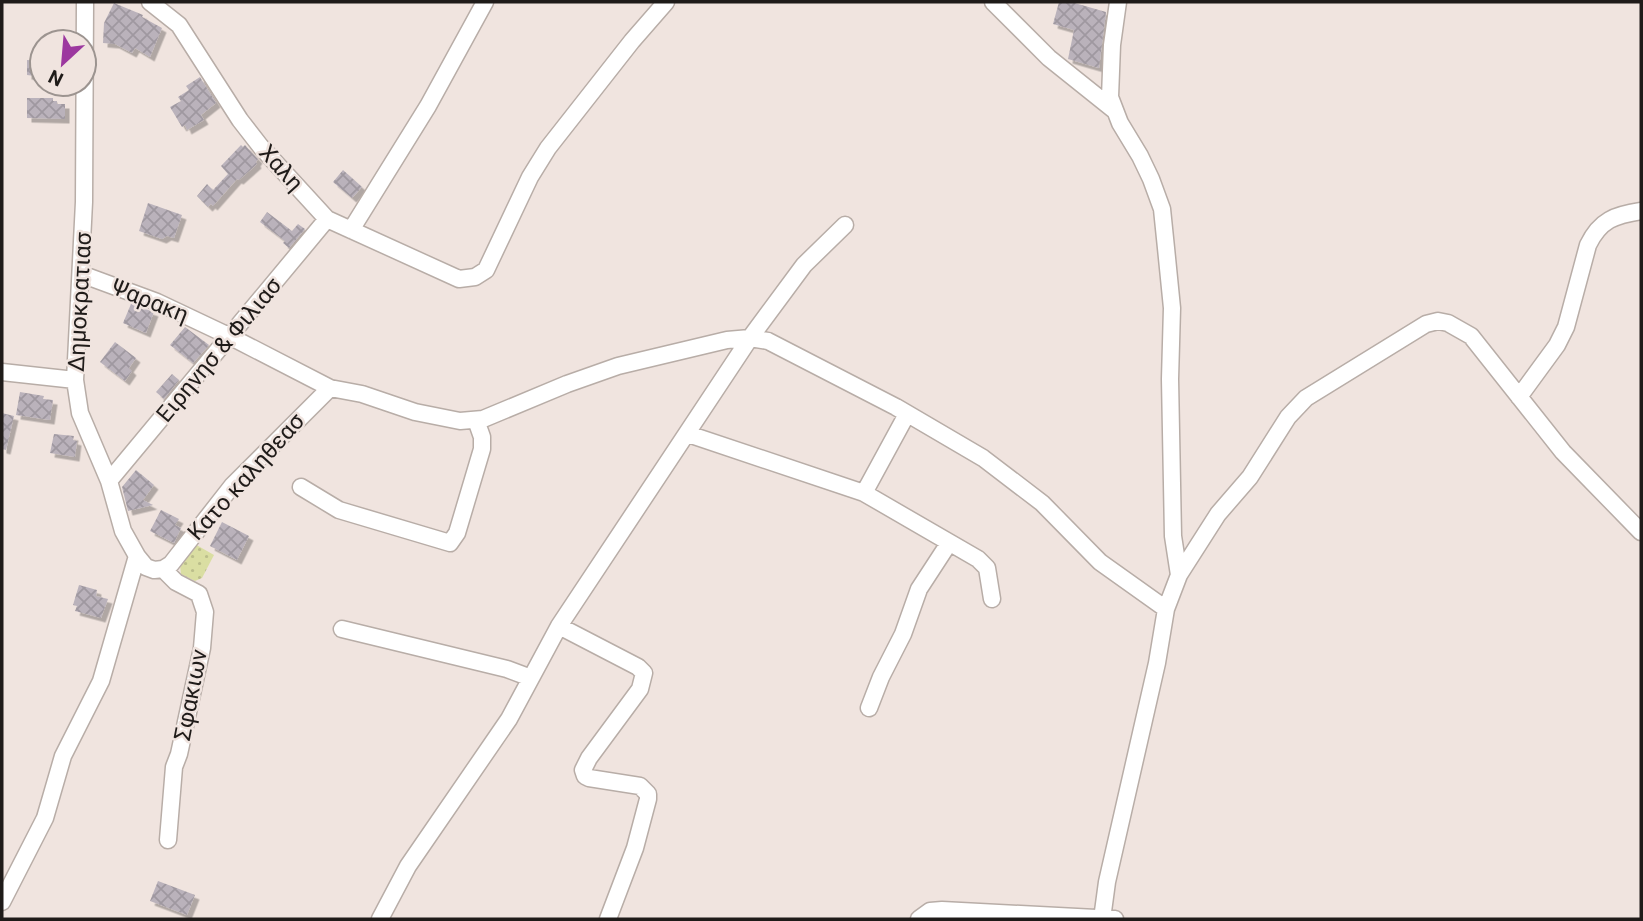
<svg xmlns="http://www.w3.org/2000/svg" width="1643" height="921" viewBox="0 0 1643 921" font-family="Roboto,sans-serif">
<defs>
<pattern id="park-dots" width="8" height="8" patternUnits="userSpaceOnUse" patternTransform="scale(1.75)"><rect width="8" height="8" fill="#dadea2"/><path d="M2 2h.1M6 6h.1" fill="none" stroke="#bbbe8b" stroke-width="1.8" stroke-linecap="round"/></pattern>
<pattern id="building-cross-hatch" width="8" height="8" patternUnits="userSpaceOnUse" patternTransform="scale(1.75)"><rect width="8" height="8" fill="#bab2bb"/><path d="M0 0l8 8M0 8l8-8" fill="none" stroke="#9f98a0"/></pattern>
<filter id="shadow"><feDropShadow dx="4.5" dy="4.5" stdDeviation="0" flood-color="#0004"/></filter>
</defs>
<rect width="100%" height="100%" fill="#f0e4df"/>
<path fill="url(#park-dots)" d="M 193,543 L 214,555 L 202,578 L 195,581 L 181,574 L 180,565 Z"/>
<path fill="url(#building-cross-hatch)" filter="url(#shadow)" d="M 1059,2 L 1071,2 L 1106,12 L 1099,68 L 1068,59 L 1074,30 L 1053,24 Z
M 114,3 L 143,15 L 142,17 L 162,28 L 150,57 L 135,48 L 132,53 L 115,44 L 103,43 L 104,23 Z
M 27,60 L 42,61 L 42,77 L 27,75 Z
M 200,77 L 216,103 L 201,115 L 204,120 L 187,130 L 185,125 L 182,127 L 170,107 L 181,101 L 178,97 L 189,90 L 186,86 Z
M 27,98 L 53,98 L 53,101 L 57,101 L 57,104 L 65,104 L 65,119 L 27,118 Z
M 241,145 L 243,147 L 245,145 L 252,153 L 258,159 L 256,162 L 257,164 L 239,180 L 237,179 L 213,206 L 211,204 L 208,207 L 197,196 L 207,184 L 213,190 L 228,174 L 221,166 Z
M 343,170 L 362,187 L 352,198 L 333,182 Z
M 148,203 L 182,215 L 174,238 L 167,236 L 162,239 L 139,231 Z
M 267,212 L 292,231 L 298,224 L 305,229 L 289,248 L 283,243 L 285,241 L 260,222 Z
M 131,304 L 154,312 L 146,333 L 123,323 Z
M 185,327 L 209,345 L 193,363 L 170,345 Z
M 115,342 L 136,358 L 129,368 L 132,371 L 125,381 L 100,362 Z
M 172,374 L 179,380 L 164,399 L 156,392 Z
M 20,392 L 44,396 L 43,399 L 53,400 L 50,420 L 16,415 Z
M 2,413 L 14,416 L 6,450 L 2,449 Z
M 54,434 L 74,436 L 73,440 L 77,441 L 75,457 L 50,453 Z
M 136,470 L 154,485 L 143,500 L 153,505 L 128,511 L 122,487 Z
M 161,510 L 179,519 L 175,525 L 181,528 L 174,543 L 150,531 Z
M 222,522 L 249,536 L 237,560 L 210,546 Z
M 79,585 L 97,590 L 96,596 L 108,599 L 101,618 L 75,611 L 77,606 L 73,605 Z
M 158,881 L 195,895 L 187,915 L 150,901 Z"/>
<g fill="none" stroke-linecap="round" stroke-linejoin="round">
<defs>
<path id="minor" d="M 85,2 L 84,202 L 75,380 L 80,413 L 109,481 L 123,531 L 137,556 L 146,567 L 154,570 L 163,569 L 171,564 L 232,486 L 330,388
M 150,2 L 179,25 L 240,120 L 261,147 L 327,219 L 459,279 L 475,277 L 486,270 L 530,177 L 548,148 L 632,41 L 666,2
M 993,2 L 1049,58 L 1114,110
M 1118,2 L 1112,45 L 1110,97 L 1120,123 L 1140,156 L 1151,179 L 1162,209 L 1166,248 L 1172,308 L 1170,379 L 1173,536 L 1179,575
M 351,230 L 428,106 L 485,2
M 81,274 L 157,302 L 231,337 L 330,388 L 362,394 L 415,412 L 460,421 L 483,419 L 567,384 L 618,366 L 727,340 L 750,338 L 768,341 L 896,407 L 983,458 L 1042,503 L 1100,562 L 1166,609
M 2,372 L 75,380
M 1519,397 L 1557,345 L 1566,327 L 1588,245 C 1600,220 1615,215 1641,211
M 688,434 L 864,493 L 978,559 L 987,568 L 992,599
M 109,481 L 327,219
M 301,487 L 339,510 L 450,543 L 457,533 L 482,449 L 482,437 L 476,420
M 864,493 L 907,414
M 163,569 L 176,582 L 199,594 L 205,612 L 202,648 L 179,754 L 174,767 L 168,840
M 559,626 L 638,667 L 644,673 L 640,689 L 589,758 L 583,770 L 585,776 L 589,778 L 640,786 L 648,794 L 648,799 L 635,848 L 608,919
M 342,629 L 507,669 L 531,678
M 869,708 L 881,677 L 903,634 L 919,589 L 949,543
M 2,902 L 45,818 L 63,756 L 101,681 L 137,556
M 380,919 L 408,866 L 509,719 L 559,626 L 750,338 L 804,265 L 845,225
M 919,919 L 930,911 L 942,910 L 1115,919
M 1102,919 L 1107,882 L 1157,663 L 1166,609 L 1179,575 L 1218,514 L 1250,477 L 1288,417 L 1306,398 L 1426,324 L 1438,321 L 1448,323 L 1471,336 L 1563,452 L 1641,532"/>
</defs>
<use href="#minor" stroke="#b8ada7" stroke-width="19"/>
<use href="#minor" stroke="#fff" stroke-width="16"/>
</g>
<g text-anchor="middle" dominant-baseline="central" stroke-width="5" stroke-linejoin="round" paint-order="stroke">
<g font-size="23" fill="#1f1b19" stroke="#f0e4df">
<text transform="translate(281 168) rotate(48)">Χαλη</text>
<text transform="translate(150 301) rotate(22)">Ψαρακη</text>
<text transform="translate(80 302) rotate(-87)">Δημοκρατιασ</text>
<text transform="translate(219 350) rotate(-50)">Ειρηνησ &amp; Φιλιασ</text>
<text transform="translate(246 477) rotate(-48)">Κατο καληθεασ</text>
<text transform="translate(191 695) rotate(-79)">Σφακιων</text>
</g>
</g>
<rect width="1643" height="921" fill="none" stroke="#1f1b19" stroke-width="7"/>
<g transform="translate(63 63) rotate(206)"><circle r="33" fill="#f0e4df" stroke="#9c9490" stroke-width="2"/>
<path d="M0-5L12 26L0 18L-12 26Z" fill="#9c389f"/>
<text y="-10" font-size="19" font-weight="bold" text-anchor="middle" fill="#1f1b19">N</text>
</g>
</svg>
